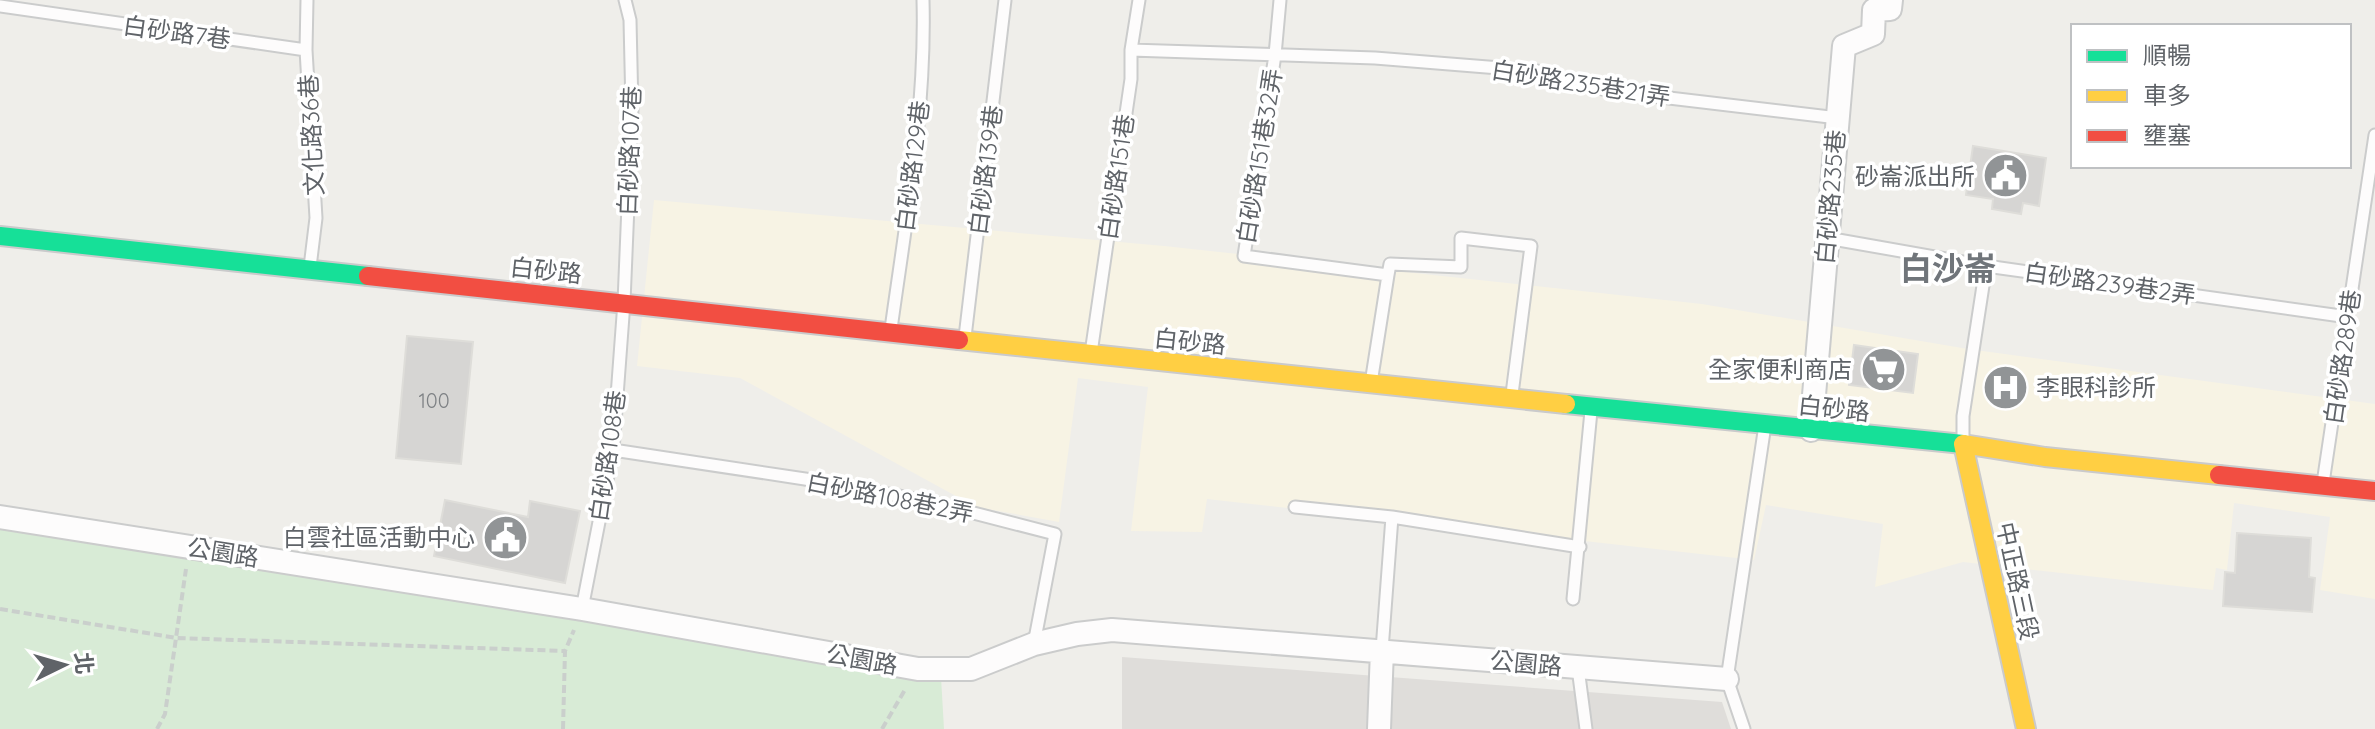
<svg xmlns="http://www.w3.org/2000/svg" width="2375" height="729" viewBox="0 0 2375 729" font-family="Quicksand,'Noto Sans TC',sans-serif">
<rect width="100%" height="100%" fill="#efeeea"/>
<path fill="#f7f3e4" d="M 654,200 L 1164,246 L 1702,304 L 1968,349 L 2375,404 L 2375,599 L 2320,590 L 2330,517 L 2234,503 L 2227,570 L 2216,568 L 2213,590 L 1963,562 L 1875,587 L 1883,524 L 1766,505 L 1754,560 L 1207,499 L 1202,532 L 1131,531 L 1148,387 L 1078,378 L 1059,522 L 976,507 L 740,378 L 637,366 Z"/>
<path fill="#dfddda" d="M 1122,657 L 1722,702 L 1731,729 L 1122,729 Z"/>
<path fill="#d8ebd6" d="M 0,526 L 941,677 L 944,729 L 0,729 Z"/>
<path fill="#d6d5d3" stroke="#deddd9" stroke-width="2" d="M 1973,146 L 2046,158 L 2039,206 L 2023,203 L 2021,214 L 1992,209 L 1993,199 L 1966,195 Z
M 407,336 L 473,342 L 461,464 L 396,458 Z
M 1854,345 L 1918,354 L 1913,393 L 1849,385 Z
M 445,500 L 528,517 L 530,501 L 580,511 L 565,583 L 434,556 Z
M 2237,533 L 2311,538 L 2309,577 L 2315,578 L 2312,612 L 2223,606 L 2225,572 L 2235,573 Z"/>
<g fill="none" stroke-linecap="round" stroke-linejoin="round">
<defs>
<path id="lane" d="M 307,0 L 306,50 L 316,218 L 310,267
M 1280,0 L 1275,55 L 1244,256 L 1388,275 L 1371,383
M 0,6 L 306,50
M 1131,50 L 1375,58 L 1537,71 L 1610,91 L 1838,118
M 1827,238 L 1986,266 L 2348,317
M 1388,275 L 1390,264 L 1461,267 L 1461,238 L 1531,246 L 1512,394
M 891,329 C 906,220 926,110 923,0
M 965,337 L 1005,0
M 1091,353 L 1131,79 L 1131,50 L 1139,0
M 1963,439 L 1963,416 L 1986,266
M 613,450 L 805,479 L 931,502 L 1055,534 L 1034,644
M 2323,483 L 2375,135
M 1295,507 L 1392,517 L 1580,547
M 1573,599 L 1591,411
M 582,609 L 613,450 L 624,302 L 632,109 L 630,20 L 625,0
M 1382,650 L 1392,517
M 1578,668 L 1586,729
M 1744,729 L 1727,679 L 1765,425"/>
<path id="street" d="M 1811,430 L 1844,46 L 1873,34 L 1874,10 L 1890,9 L 1891,0
M 0,517 L 582,609 L 918,669 L 971,669 L 1034,644 L 1077,634 L 1112,630 L 1727,679
M 1379,729 L 1382,650"/>
<path id="fast" d="M 0,236 L 368,276
M 1566,404 L 1963,444"/>
<path id="slow" d="M 959,340 L 1566,404
M 2026,729 L 1963,444 L 2045,457 L 2219,475"/>
<path id="jam" d="M 368,276 L 959,340
M 2219,475 L 2375,491"/>
</defs>
<use href="#lane" stroke="#cbcccc" stroke-width="15"/>
<use href="#street" stroke="#cbcccc" stroke-width="26"/>
<use href="#fast" stroke="#cacacb" stroke-width="22"/>
<use href="#slow" stroke="#cacacb" stroke-width="22"/>
<use href="#jam" stroke="#cacacb" stroke-width="22"/>
<path stroke="#cacfcc" stroke-width="4" stroke-dasharray="8 4" stroke-linecap="butt" d="M 0,609 L 177,638 L 565,651
M 157,729 L 165,714 L 186,569
M 563,729 L 565,651 L 574,630
M 882,729 L 906,688"/>
<use href="#lane" stroke="#fdfcfc" stroke-width="11"/>
<use href="#street" stroke="#fdfcfc" stroke-width="22"/>
<use href="#fast" stroke="#16e098" stroke-width="18"/>
<use href="#slow" stroke="#ffcf43" stroke-width="18"/>
<use href="#jam" stroke="#f24e42" stroke-width="18"/>
</g>
<defs>
<symbol id="civic-disc" viewBox="-11 -11 22 22"><circle r="9.5" fill="#919496" stroke="#fff"/><path d="M-.6-6.5H3V-4.5H.6V-3L4-1V1h2V6H-6V1h2V-1L-.6-3ZM-1.2 2.5V6h2.4V2.5Z" fill="#fff"/></symbol>
<symbol id="supermarket-disc" viewBox="-11 -11 22 22"><circle r="9.5" fill="#919496" stroke="#fff"/><path d="M-6-5.5h2.5l.6 2H6L4.5 2H-2.5L-4.4-4H-6ZM-1.5 3.2a1.3 1.3 0 1 0 .1 0ZM3 3.2a1.3 1.3 0 1 0 .1 0Z" fill="#fff"/></symbol>
<symbol id="hospital-disc" viewBox="-11 -11 22 22"><circle r="9.5" fill="#919496" stroke="#fff"/><path d="M-5-5h3v3.5h4V-5h3V5h-3V1.5h-4V5h-3Z" fill="#fff"/></symbol>
</defs>
<g fill-rule="evenodd">
<use href="#civic-disc" x="1980" y="150" width="51" height="51"/>
<use href="#supermarket-disc" x="1858" y="344" width="51" height="51"/>
<use href="#hospital-disc" x="1980" y="362" width="51" height="51"/>
<use href="#civic-disc" x="480" y="512" width="51" height="51"/>
</g>
<g text-anchor="middle" dominant-baseline="central" stroke-width="7" stroke-linejoin="round" paint-order="stroke">
<g font-size="20" fill="#7e8184">
<text x="434" y="400">100</text>
</g>
<g font-size="24" fill="#5f6368" stroke="#fff">
<text transform="translate(177 32) rotate(8)">白砂路7巷</text>
<text transform="translate(1581 83) rotate(9)">白砂路235巷21弄</text>
<text transform="translate(311 135) rotate(-93)">文化路36巷</text>
<text transform="translate(629 151) rotate(-88)">白砂路107巷</text>
<text transform="translate(1259 156) rotate(-81)">白砂路151巷32弄</text>
<text transform="translate(912 166) rotate(-83)">白砂路129巷</text>
<text transform="translate(985 170) rotate(-83)">白砂路139巷</text>
<text transform="translate(1116 177) rotate(-82)">白砂路151巷</text>
<text transform="translate(1830 197) rotate(-85)">白砂路235巷</text>
<text transform="translate(546 270) rotate(6)">白砂路</text>
<text transform="translate(2110 283) rotate(8)">白砂路239巷2弄</text>
<text transform="translate(1190 341) rotate(6)">白砂路</text>
<text transform="translate(2342 357) rotate(-82)">白砂路289巷</text>
<text transform="translate(1834 408) rotate(6)">白砂路</text>
<text transform="translate(607 456) rotate(-82)">白砂路108巷</text>
<text transform="translate(890 497) rotate(11)">白砂路108巷2弄</text>
<text transform="translate(223 552) rotate(9)">公園路</text>
<text transform="translate(2018 581) rotate(78)">中正路三段</text>
<text transform="translate(862 659) rotate(10)">公園路</text>
<text transform="translate(1526 663) rotate(5)">公園路</text>
</g>
<g font-size="24" fill="#5f6368" stroke="#fff" text-anchor="end">
<text x="1975" y="176">砂崙派出所</text>
<text x="1852" y="369">全家便利商店</text>
<text x="2036" y="387" text-anchor="start">李眼科診所</text>
<text x="475" y="537">白雲社區活動中心</text>
</g>
<g font-size="32" font-weight="bold" fill="#70757a" stroke="#fff">
<text x="1948" y="268">白沙崙</text>
</g>
</g>
<rect x="2071" y="24" width="280" height="144" fill="#ffffff" stroke="#bfc1c3" stroke-width="2"/>
<rect x="2087" y="50" width="40" height="12" fill="#16e098" stroke="#bfc1c3" stroke-width="2"/>
<text x="2143" y="64" font-size="24" fill="#5f6368">順暢</text>
<rect x="2087" y="90" width="40" height="12" fill="#ffcf43" stroke="#bfc1c3" stroke-width="2"/>
<text x="2143" y="104" font-size="24" fill="#5f6368">車多</text>
<rect x="2087" y="130" width="40" height="12" fill="#f24e42" stroke="#bfc1c3" stroke-width="2"/>
<text x="2143" y="144" font-size="24" fill="#5f6368">壅塞</text>
<g transform="translate(64 665) rotate(85)" stroke="#ffffff" stroke-width="6" paint-order="stroke">
<path d="M0-6L14 30L0 20L-14 30Z" fill="#5f6368"/>
<text y="-12" font-size="22" font-weight="bold" text-anchor="middle" fill="#5f6368">北</text>
</g>
</svg>
